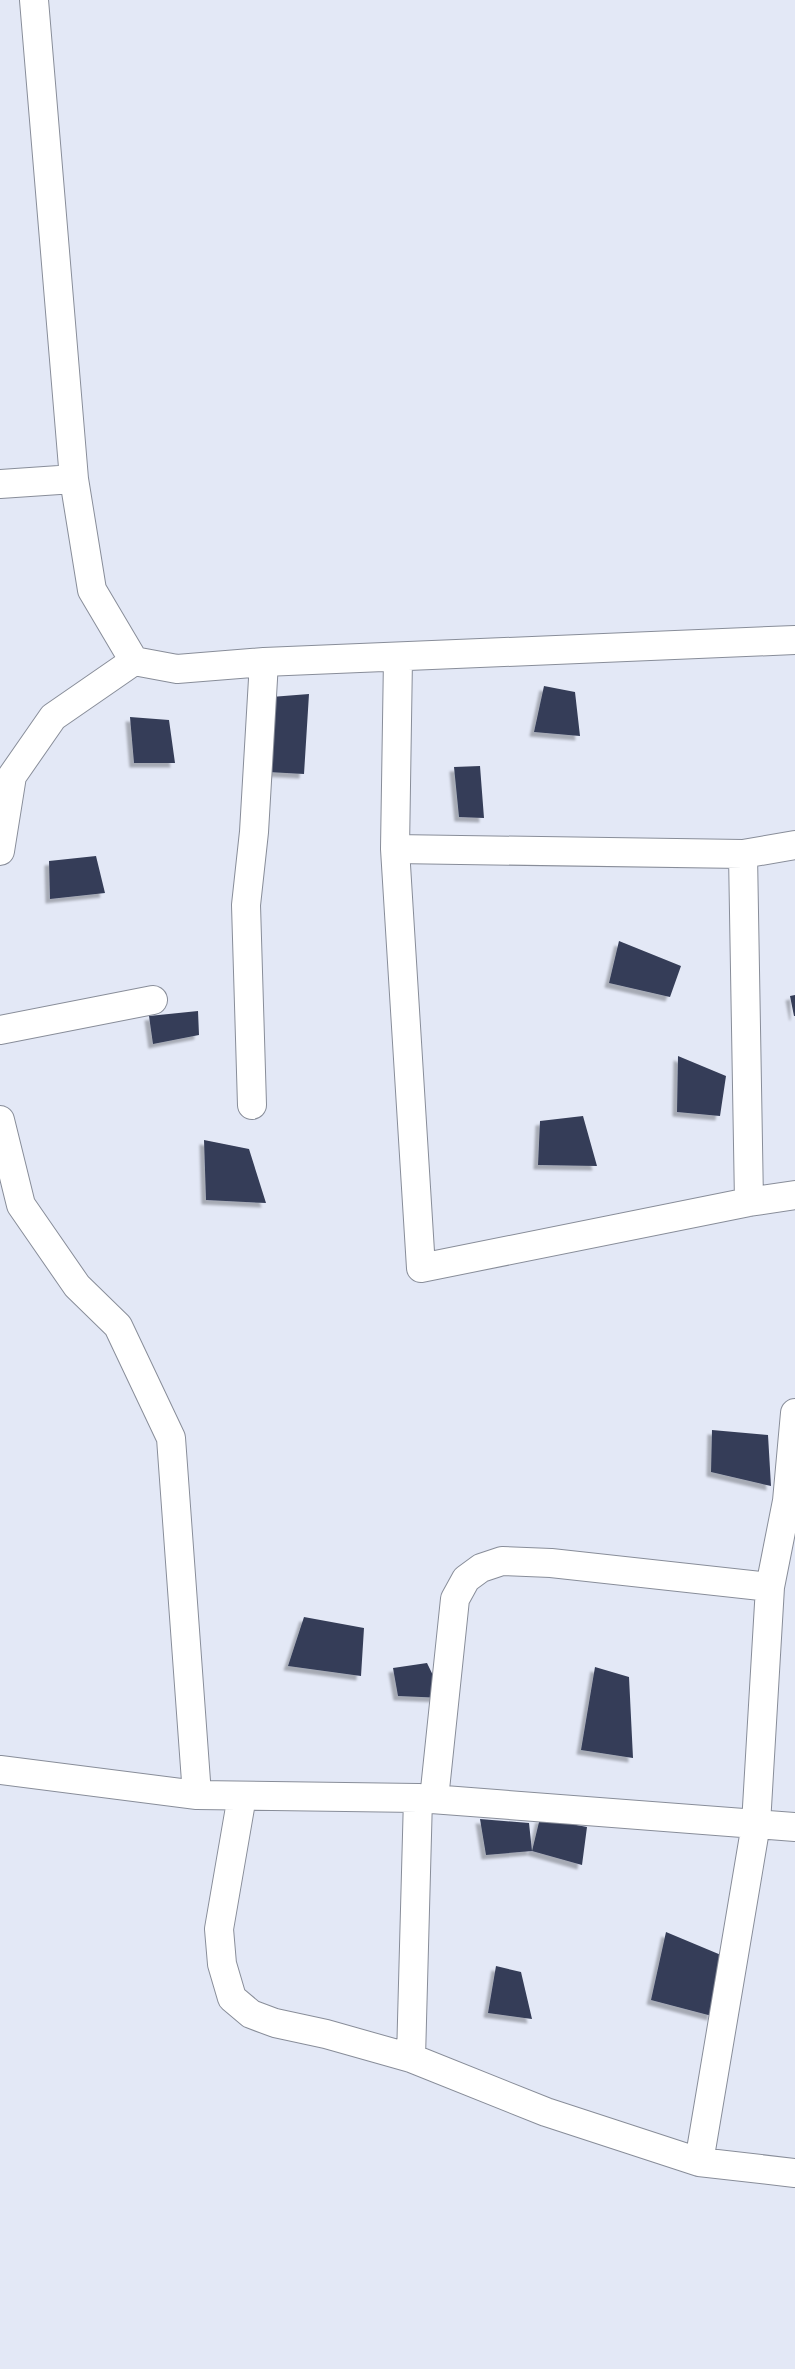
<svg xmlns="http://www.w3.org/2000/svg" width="795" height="2369" viewBox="0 0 795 2369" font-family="Signika,sans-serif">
<defs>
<filter id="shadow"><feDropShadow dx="-4.5" dy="4.5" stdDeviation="1" flood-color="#0004"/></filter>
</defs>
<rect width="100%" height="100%" fill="#e3e8f6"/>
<path fill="#363e58" filter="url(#shadow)" d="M 544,686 L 575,692 L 580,736 L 534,732 Z
M 309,694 L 304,774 L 268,772 L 271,697 Z
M 130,717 L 169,720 L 175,763 L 134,763 Z
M 480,766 L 484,818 L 459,817 L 454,767 Z
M 96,856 L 105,893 L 50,899 L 49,861 Z
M 619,941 L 681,966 L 670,997 L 609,983 Z
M 795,995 L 795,1016 L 794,1016 L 790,996 Z
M 198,1011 L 199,1035 L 153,1044 L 149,1016 Z
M 678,1056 L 726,1076 L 720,1116 L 677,1112 Z
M 583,1116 L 597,1166 L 538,1165 L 540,1121 Z
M 204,1140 L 249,1149 L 266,1203 L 206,1200 Z
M 712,1430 L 768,1435 L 771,1486 L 711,1472 Z
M 304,1617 L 364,1628 L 361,1676 L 288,1666 Z
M 427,1663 L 444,1698 L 398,1696 L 393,1668 Z
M 595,1667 L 629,1677 L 633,1758 L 581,1750 Z
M 540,1818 L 587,1827 L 582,1865 L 532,1851 Z
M 480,1819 L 529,1823 L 532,1851 L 486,1855 Z
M 666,1932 L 721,1955 L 712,2016 L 651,2000 Z
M 496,1966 L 521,1972 L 532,2019 L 488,2013 Z"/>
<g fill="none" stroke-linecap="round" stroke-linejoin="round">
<defs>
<path id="minor" d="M 34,0 L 74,479 L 92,590 L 134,661 L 177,669 L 264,662 L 795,640
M 0,484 L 74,479
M 398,658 L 395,849 L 421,1268 L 749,1202 L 795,1195
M 395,849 L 743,854 L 795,845
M 0,851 L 12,776 L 53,717 L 134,661
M 743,854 L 749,1202
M 0,1030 L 153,1000
M 252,1105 L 246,905 L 254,832 L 264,662
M 0,1120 L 21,1205 L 77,1286 L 118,1326 L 171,1438 L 197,1795
M 0,1770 L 197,1795 L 418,1798 L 795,1827
M 242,1796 L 219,1929 L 222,1964 L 232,1998 L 251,2014 L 275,2023 L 326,2034 L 411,2058 L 546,2112 L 699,2162 L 795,2173
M 434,1799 L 455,1599 L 466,1579 L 481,1568 L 502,1561 L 551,1563 L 770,1587
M 411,2058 L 418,1798
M 699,2162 L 756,1824 L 770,1587 L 787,1501 L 795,1413"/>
</defs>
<use href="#minor" stroke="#888d99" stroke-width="30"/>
<use href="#minor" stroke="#fff" stroke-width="28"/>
</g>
</svg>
